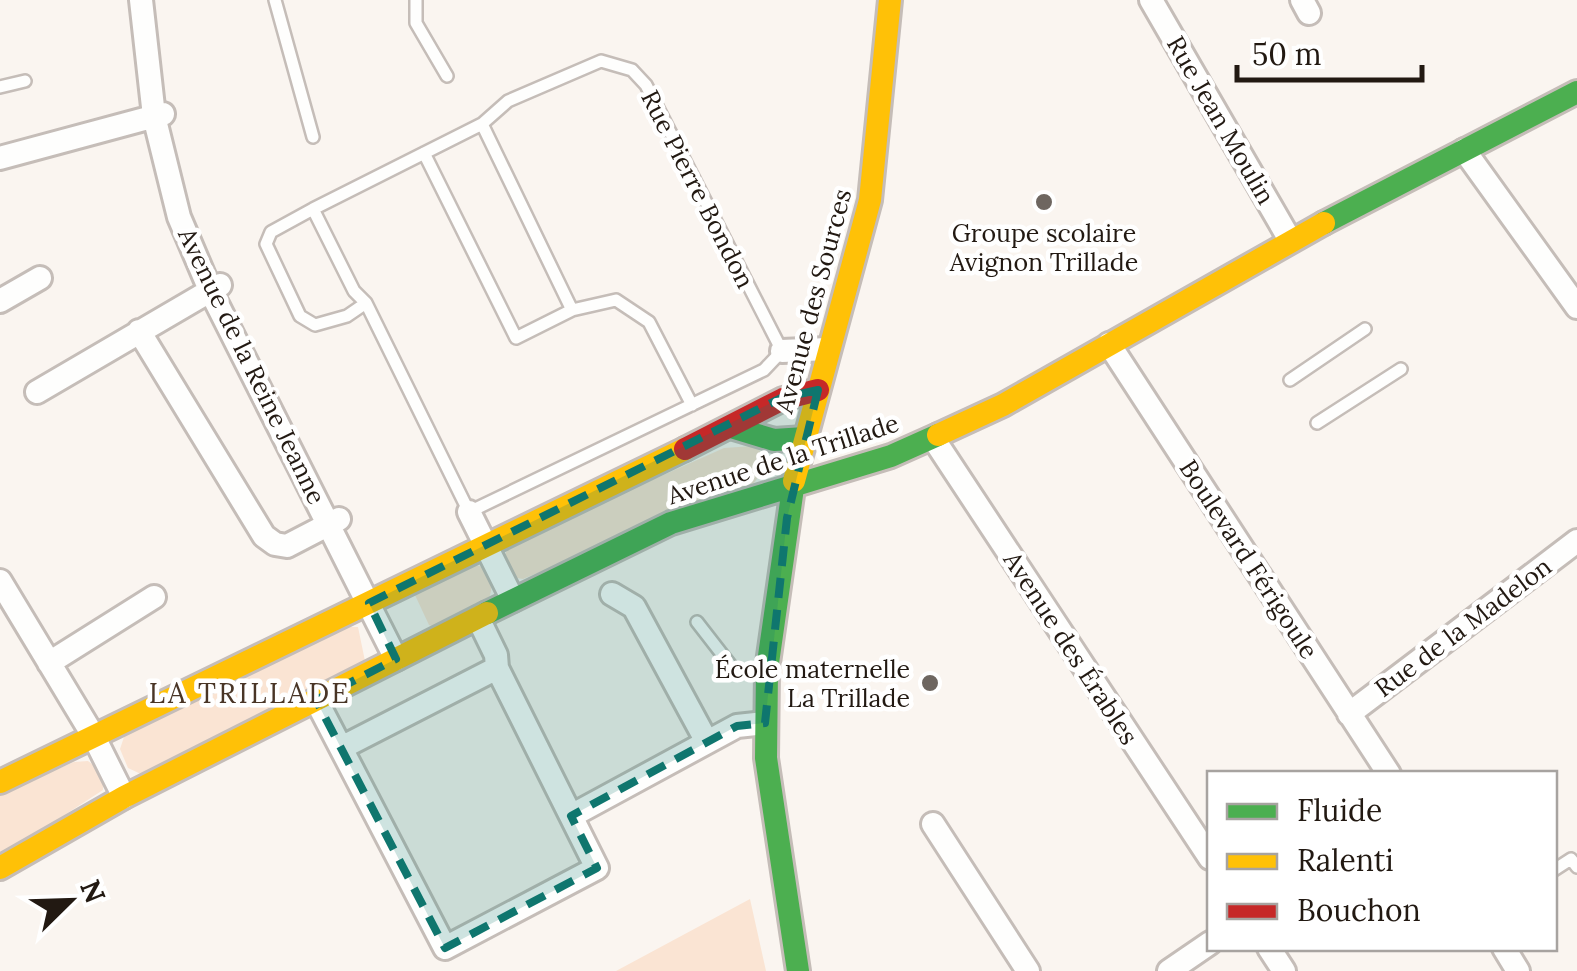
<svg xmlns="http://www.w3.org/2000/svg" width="1577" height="971" viewBox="0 0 1577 971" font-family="Lora,serif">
<rect width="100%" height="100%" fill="#faf5f0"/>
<path fill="#fae4d3" d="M 753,446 L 763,453 L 761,473 L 754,483 L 523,579 L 511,577 C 503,564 502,556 511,543 L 724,448 Z
M 472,564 C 494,568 494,581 489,599 L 437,628 L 429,625 L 415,595 Z
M 341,627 L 358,627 L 365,661 L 143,775 L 128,768 L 120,749 L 125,734 Z
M 88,761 C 99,769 104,775 103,790 L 0,857 L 0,794 L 74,762 Z
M 750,899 L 766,971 L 616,971 Z"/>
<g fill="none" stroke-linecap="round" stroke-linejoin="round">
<defs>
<path id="lane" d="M 275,0 L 313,137
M 416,0 L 416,23 L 447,76
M 601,61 L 632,70 L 646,85 L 782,351 L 764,370 L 469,512 L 366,303 L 354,291 L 313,209 L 482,124 L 508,101 Z
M 0,87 L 25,81
M 482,124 L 572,310 L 616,300 L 649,322 L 692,405
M 424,153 L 516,338 L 572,310
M 313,209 L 271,232 L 266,244 L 300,316 L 315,325 L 347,316 L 366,303
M 1290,380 L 1365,329
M 1317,423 L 1401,369
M 697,622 L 735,671 L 767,670
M 1554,870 L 1571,859 L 1577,867"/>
<path id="street" d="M 141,0 L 154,116 L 179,217 L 210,290 L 396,659
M 1151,0 L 1290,240
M 1302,0 L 1309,13
M 1464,150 L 1577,307
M 0,158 L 163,114
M 0,301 L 40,278
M 139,331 L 264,536 L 275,544 L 287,546 L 339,519
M 1109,344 L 1389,774
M 782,351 L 828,349
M 37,392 L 220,285
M 933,438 L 1210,858
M 469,512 L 513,600
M 0,581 L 94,737 L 124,797
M 612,594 L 634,607 L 707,742
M 49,663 L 154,597
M 316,700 L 445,948 L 597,868 L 497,668 L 496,655 L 478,618
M 1349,714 L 1577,541
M 341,748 L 497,668
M 571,816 L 737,726 L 765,723
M 933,824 L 1028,971
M 1269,948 L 1284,971
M 1504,948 L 1518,971
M 1169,971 L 1210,943"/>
<path id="fast" d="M 1324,223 L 1577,92
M 731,427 L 774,440 L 805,438
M 794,481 L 767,670 L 766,758 L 798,971
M 487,613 L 671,523 L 891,456 L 938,435"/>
<path id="slow" d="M 938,435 L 1003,405 L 1324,223
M 794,481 L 870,200 L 890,0
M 0,782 L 685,449
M 0,868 L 124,797 L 487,613"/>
<path id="jam" d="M 685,449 L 783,399 L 818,390"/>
</defs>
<use href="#lane" stroke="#c5bdb8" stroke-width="16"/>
<use href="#street" stroke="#c5bdb8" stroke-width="28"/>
<use href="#fast" stroke="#c5bdb8" stroke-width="28"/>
<use href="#slow" stroke="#c5bdb8" stroke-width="28"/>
<use href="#jam" stroke="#c5bdb8" stroke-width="28"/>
<use href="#lane" stroke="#fefefd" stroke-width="11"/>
<use href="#street" stroke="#fefefd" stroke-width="22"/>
<use href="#fast" stroke="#4caf50" stroke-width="22"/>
<use href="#slow" stroke="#ffc107" stroke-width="22"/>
<use href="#jam" stroke="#c62828" stroke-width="22"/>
</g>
<path fill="#0f766e" fill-opacity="0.2" stroke="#0f766e" stroke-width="8" stroke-dasharray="20 12" stroke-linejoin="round" d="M 818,390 L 787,518 L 765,723 L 737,726 L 571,816 L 597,868 L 445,948 L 316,700 L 396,659 L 369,603 L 781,398 Z"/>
<g fill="#6e6660" stroke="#fff" stroke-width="4">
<circle cx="1044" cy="202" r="10"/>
<circle cx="930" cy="683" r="10"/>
</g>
<g text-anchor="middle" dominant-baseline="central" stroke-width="9" stroke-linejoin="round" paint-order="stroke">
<g font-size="25" fill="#221912" stroke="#fff">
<text transform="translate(1221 120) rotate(60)">Rue Jean Moulin</text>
<text transform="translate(698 189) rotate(63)">Rue Pierre Bondon</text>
<text transform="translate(813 301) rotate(-75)">Avenue des Sources</text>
<text transform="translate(252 366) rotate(64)">Avenue de la Reine Jeanne</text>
<text transform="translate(783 459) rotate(-18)">Avenue de la Trillade</text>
<text transform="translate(1249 559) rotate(57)">Boulevard Férigoule</text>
<text transform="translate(1463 627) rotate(-37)">Rue de la Madelon</text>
<text transform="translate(1071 648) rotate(57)">Avenue des Érables</text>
</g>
<g font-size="25" fill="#221912" stroke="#fff">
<text x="1044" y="233">Groupe scolaire<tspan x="1044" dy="29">Avignon Trillade</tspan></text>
<text x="910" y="669" text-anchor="end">École maternelle<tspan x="910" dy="29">La Trillade</tspan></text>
</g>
<g font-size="28" letter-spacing="2.5" fill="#493526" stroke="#fff">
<text x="250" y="693">LA TRILLADE</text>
</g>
</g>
<rect x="1207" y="771" width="350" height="180" fill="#ffffff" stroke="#a7a3a0" stroke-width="2.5"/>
<rect x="1227" y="804" width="50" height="15" fill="#4caf50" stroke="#a7a3a0" stroke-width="2.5"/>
<text x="1297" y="821" font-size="30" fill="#221912">Fluide</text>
<rect x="1227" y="854" width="50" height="15" fill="#ffc107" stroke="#a7a3a0" stroke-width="2.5"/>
<text x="1297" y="871" font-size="30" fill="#221912">Ralenti</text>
<rect x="1227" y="904" width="50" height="15" fill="#c62828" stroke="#a7a3a0" stroke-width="2.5"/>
<text x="1297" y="921" font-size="30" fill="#221912">Bouchon</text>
<g transform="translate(70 901) rotate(67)" stroke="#ffffff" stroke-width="8" paint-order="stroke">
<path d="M0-8L18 38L0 25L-18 38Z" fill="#221912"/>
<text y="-15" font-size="28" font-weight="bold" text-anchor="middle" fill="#221912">N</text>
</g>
<path d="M1237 65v15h185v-15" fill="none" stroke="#221912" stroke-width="5"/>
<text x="1252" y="65" font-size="30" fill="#221912" stroke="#ffffff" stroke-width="8" paint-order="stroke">50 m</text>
</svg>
